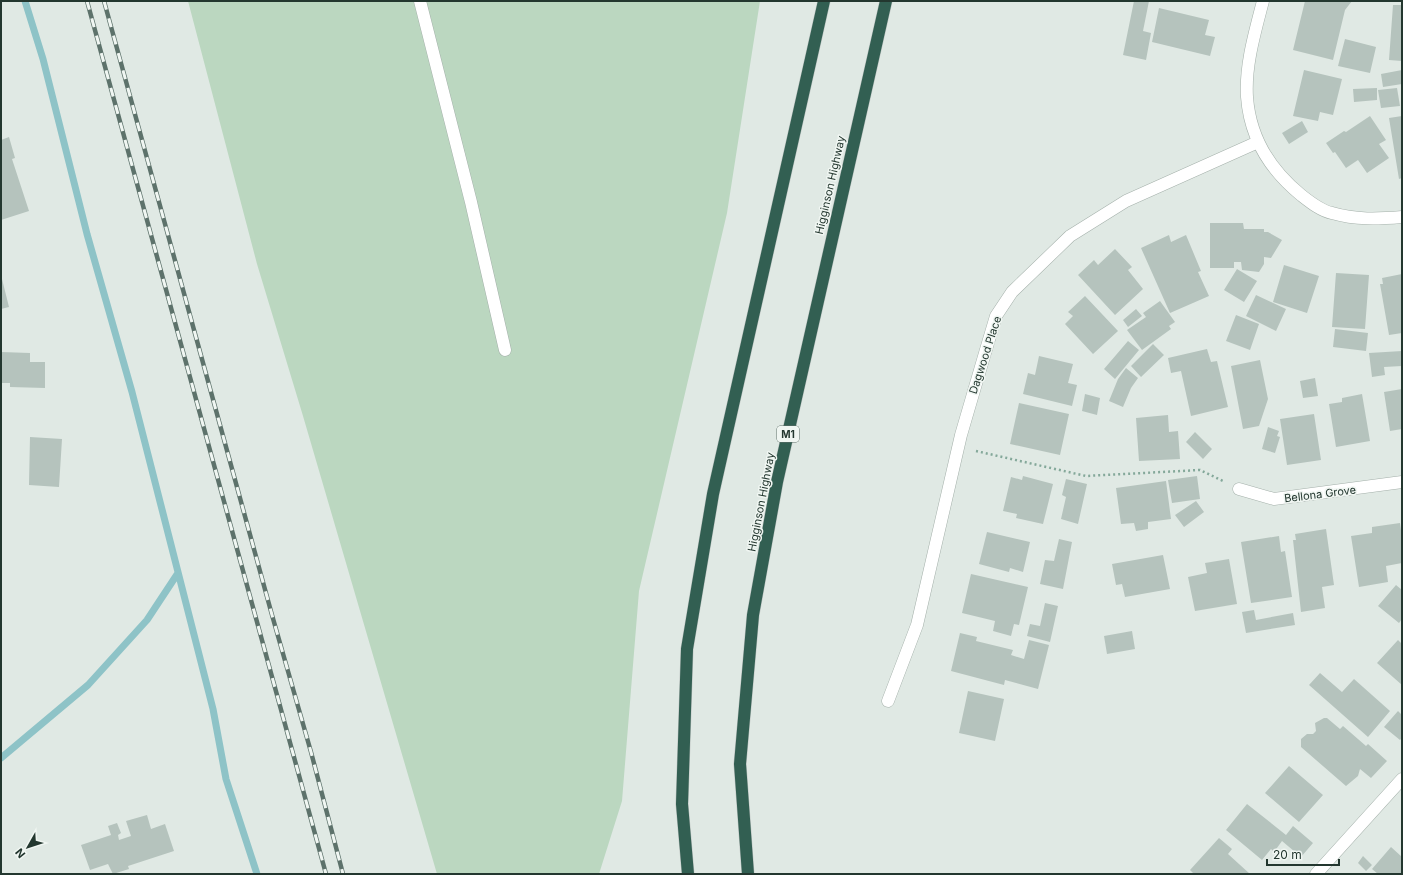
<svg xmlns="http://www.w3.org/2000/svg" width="1403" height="875" viewBox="0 0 1403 875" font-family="Inter,sans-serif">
<rect width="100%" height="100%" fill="#e0e9e4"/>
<path fill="#bbd7c0" d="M 188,1 L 760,1 L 727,213 L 639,591 L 622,801 L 599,874 L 437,874 L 303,416 L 257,264 Z"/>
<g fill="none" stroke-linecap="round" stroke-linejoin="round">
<path stroke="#8ec3c7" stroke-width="7" d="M 25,1 L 43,59 L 87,234 L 132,392 L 213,709 L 226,779 L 257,874
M 1,758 L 88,685 L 147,620 L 178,573"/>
</g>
<path fill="#b5c3bd" d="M 1134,1 L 1149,1 L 1143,31 L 1151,33 L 1146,60 L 1123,55 Z
M 1305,1 L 1352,1 L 1345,10 L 1333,60 L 1293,50 Z
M 1393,5 L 1402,5 L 1402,61 L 1389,60 Z
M 1159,8 L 1209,20 L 1205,35 L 1215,37 L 1210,56 L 1152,42 Z
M 1345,39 L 1376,47 L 1370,73 L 1338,66 Z
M 1304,70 L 1342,79 L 1333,115 L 1320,112 L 1318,121 L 1293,116 Z
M 1402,70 L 1402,84 L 1383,87 L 1381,74 Z
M 1377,88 L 1377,100 L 1354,102 L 1353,89 Z
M 1397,88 L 1400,106 L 1381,108 L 1378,90 Z
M 1370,116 L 1386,140 L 1379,144 L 1389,158 L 1367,173 L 1358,160 L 1346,168 L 1335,152 L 1333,153 L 1326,143 L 1344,131 L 1346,132 Z
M 1402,116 L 1402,178 L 1399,179 L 1389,118 Z
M 1302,121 L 1308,132 L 1289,144 L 1282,133 Z
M 9,137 L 15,158 L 12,159 L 29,211 L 1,220 L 1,140 Z
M 1210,223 L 1243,223 L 1244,229 L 1264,229 L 1264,232 L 1268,232 L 1282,240 L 1271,258 L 1264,257 L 1264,264 L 1259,272 L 1242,270 L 1241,262 L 1234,262 L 1234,268 L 1210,268 Z
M 1169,235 L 1171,242 L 1186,235 L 1201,271 L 1198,272 L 1209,296 L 1170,313 L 1141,248 Z
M 1115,249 L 1132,267 L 1128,270 L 1143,289 L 1115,315 L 1078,275 L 1094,260 L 1098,265 Z
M 1284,265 L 1319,276 L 1307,313 L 1273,302 Z
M 1237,269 L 1257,281 L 1244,302 L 1224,290 Z
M 1336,273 L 1369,275 L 1365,329 L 1332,327 Z
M 1402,274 L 1402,333 L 1389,335 L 1380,284 L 1383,284 L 1382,278 Z
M 1,275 L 9,307 L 1,309 Z
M 1256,295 L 1286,309 L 1276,331 L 1246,316 Z
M 1085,296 L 1118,331 L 1093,354 L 1065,324 L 1073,316 L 1068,312 Z
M 1160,301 L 1175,322 L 1169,326 L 1171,329 L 1142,350 L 1127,330 L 1146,317 L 1143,313 Z
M 1136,309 L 1142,316 L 1128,327 L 1123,320 Z
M 1236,315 L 1259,324 L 1250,350 L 1226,341 Z
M 1335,329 L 1368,333 L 1366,351 L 1333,347 Z
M 1128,341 L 1139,350 L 1115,379 L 1104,369 Z
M 1153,344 L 1164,355 L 1141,377 L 1131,366 Z
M 1207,349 L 1211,362 L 1217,361 L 1228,407 L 1191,416 L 1181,371 L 1171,373 L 1168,358 Z
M 1402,351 L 1402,366 L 1384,367 L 1385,375 L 1372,377 L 1369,353 Z
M 1,352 L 30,353 L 30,362 L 45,362 L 45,388 L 10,387 L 10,383 L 1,383 Z
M 1039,356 L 1073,364 L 1068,383 L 1077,385 L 1072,406 L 1023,394 L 1028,373 L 1035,375 Z
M 1260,360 L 1268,399 L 1259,426 L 1243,429 L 1231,366 Z
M 1126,368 L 1138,378 L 1131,388 L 1123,407 L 1109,401 L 1118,379 Z
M 1315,378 L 1318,396 L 1303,398 L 1300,381 Z
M 1402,389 L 1402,429 L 1390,431 L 1384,392 Z
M 1085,394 L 1100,398 L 1097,415 L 1082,411 Z
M 1362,394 L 1370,441 L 1336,447 L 1329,404 L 1342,402 L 1342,398 Z
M 1019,403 L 1069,414 L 1060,455 L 1010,444 Z
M 1314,414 L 1321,460 L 1287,465 L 1280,419 Z
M 1168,415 L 1169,432 L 1178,431 L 1180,459 L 1139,461 L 1136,418 Z
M 1268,427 L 1279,431 L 1277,436 L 1280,437 L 1275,453 L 1262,449 Z
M 1195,432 L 1212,449 L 1203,459 L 1186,442 Z
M 30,437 L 62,439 L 59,487 L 29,485 Z
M 1023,476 L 1053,484 L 1043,524 L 1016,518 L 1017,514 L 1003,511 L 1011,477 L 1022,480 Z
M 1197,476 L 1200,499 L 1172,503 L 1168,480 Z
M 1066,479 L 1087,484 L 1078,524 L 1061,519 L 1066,497 L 1062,495 Z
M 1166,481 L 1171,519 L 1148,522 L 1148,529 L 1136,531 L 1134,523 L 1121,524 L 1116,488 Z
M 1196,501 L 1204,512 L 1184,527 L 1175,515 Z
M 1400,523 L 1402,537 L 1402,563 L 1386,566 L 1388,582 L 1359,587 L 1351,536 L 1372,533 L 1372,527 Z
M 1326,529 L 1334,585 L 1322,587 L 1325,608 L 1301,612 L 1293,540 L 1296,540 L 1295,534 Z
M 987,532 L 1030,542 L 1023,572 L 1010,568 L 1009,572 L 979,564 Z
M 1279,536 L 1281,552 L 1285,551 L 1292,597 L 1251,603 L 1241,542 Z
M 1059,539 L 1072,542 L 1063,589 L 1040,584 L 1045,560 L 1054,561 Z
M 1163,555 L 1170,589 L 1125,597 L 1122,584 L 1116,585 L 1112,564 Z
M 1229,559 L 1237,604 L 1195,611 L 1188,577 L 1207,573 L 1205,563 Z
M 971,574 L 1028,587 L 1019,625 L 1014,624 L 1011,636 L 993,631 L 995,621 L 962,613 Z
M 1396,585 L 1402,590 L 1402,619 L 1399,623 L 1378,606 Z
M 1045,603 L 1058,606 L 1050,642 L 1027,636 L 1030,624 L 1040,626 Z
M 1254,610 L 1256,620 L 1293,613 L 1295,625 L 1246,633 L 1242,612 Z
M 1132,631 L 1135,649 L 1107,654 L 1104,636 Z
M 960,633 L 977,637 L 976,641 L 1013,650 L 1011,655 L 1024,659 L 1029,640 L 1049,645 L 1038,689 L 1005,680 L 1004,685 L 951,671 Z
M 1398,640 L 1402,644 L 1402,685 L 1377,663 Z
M 1320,673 L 1342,692 L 1354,679 L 1390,711 L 1368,737 L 1309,685 Z
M 968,691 L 1004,699 L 995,741 L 959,733 Z
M 1398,711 L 1402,715 L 1402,738 L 1400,740 L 1384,727 Z
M 1324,718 L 1327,718 L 1340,729 L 1343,726 L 1366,746 L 1368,744 L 1387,761 L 1371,778 L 1360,769 L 1358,776 L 1346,786 L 1301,747 L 1301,739 L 1307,734 L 1313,734 L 1316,731 L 1315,723 Z
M 1289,766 L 1323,795 L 1299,822 L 1265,793 Z
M 1247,804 L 1286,835 L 1293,826 L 1313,843 L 1301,857 L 1282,841 L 1274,852 L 1271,849 L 1262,860 L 1226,830 Z
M 147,815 L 151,829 L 165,824 L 174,851 L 128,866 L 129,869 L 113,874 L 108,864 L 90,870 L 81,845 L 111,835 L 108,826 L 117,823 L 121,833 L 118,835 L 119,840 L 131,836 L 126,821 Z
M 1219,838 L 1232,849 L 1228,854 L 1250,874 L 1194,874 L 1190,870 Z
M 1391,847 L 1402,857 L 1402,874 L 1378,874 L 1372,869 Z
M 1363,856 L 1372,865 L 1366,871 L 1358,863 Z"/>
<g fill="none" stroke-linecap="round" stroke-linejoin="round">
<defs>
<path id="minor" d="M 420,1 L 471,202 L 505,350
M 1263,1 C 1255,32 1245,65 1247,97 C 1250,138 1269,169 1301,195 C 1310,202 1321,211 1332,213 C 1356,220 1378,219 1402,217
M 1239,489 L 1274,499 L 1402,482
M 888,701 L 917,625 L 961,435 L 985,353 L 996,316 L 1012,292 L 1070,236 L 1126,201 L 1258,142
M 1316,874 L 1402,779"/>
<path id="highway" d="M 688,874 L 682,804 L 687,649 L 713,494 L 824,1
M 748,874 L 740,764 L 753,615 L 777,482 L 886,1"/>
</defs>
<use href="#minor" stroke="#a4b0aa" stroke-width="13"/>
<use href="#highway" stroke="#bdc3c1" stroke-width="13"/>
<path stroke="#84a89a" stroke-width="2.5" stroke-dasharray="2 3" stroke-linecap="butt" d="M 976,451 L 1086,476 L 1200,470 L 1223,481"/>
<use href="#minor" stroke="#fff" stroke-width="12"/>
<use href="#highway" stroke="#325f52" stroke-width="12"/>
<defs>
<path id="rail" d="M 87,1 L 326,874
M 104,1 L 272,615 L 311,752 L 343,874"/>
</defs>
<use href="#rail" stroke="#5d726b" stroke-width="4.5"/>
<use href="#rail" stroke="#f0f6f2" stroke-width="3" stroke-dasharray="9" stroke-linecap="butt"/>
</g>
<g text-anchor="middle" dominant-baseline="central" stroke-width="3" stroke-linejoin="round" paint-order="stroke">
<rect fill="#f0f6f2" stroke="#60706a" stroke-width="1" x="777" y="426" width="22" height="16" rx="3"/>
<g font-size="10" font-weight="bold" fill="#23372f">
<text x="788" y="434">M1</text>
</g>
<g font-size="11" fill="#23372f" stroke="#f0f6f2">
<text transform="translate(830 185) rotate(-77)">Higginson Highway</text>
<text transform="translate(985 355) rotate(-72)">Dagwood Place</text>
<text transform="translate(1320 494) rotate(-7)">Bellona Grove</text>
<text transform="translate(761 502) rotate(-79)">Higginson Highway</text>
</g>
</g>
<rect width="1403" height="875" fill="none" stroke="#23372f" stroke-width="4"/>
<g transform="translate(28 847) rotate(231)" stroke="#f0f6f2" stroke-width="3" paint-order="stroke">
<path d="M0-3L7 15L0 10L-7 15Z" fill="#23372f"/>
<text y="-6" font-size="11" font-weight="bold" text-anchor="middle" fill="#23372f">N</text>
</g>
<path d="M1267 859v6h72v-6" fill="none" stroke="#23372f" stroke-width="2"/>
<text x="1273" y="859" font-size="12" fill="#23372f" stroke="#f0f6f2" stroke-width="3" paint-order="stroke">20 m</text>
</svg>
